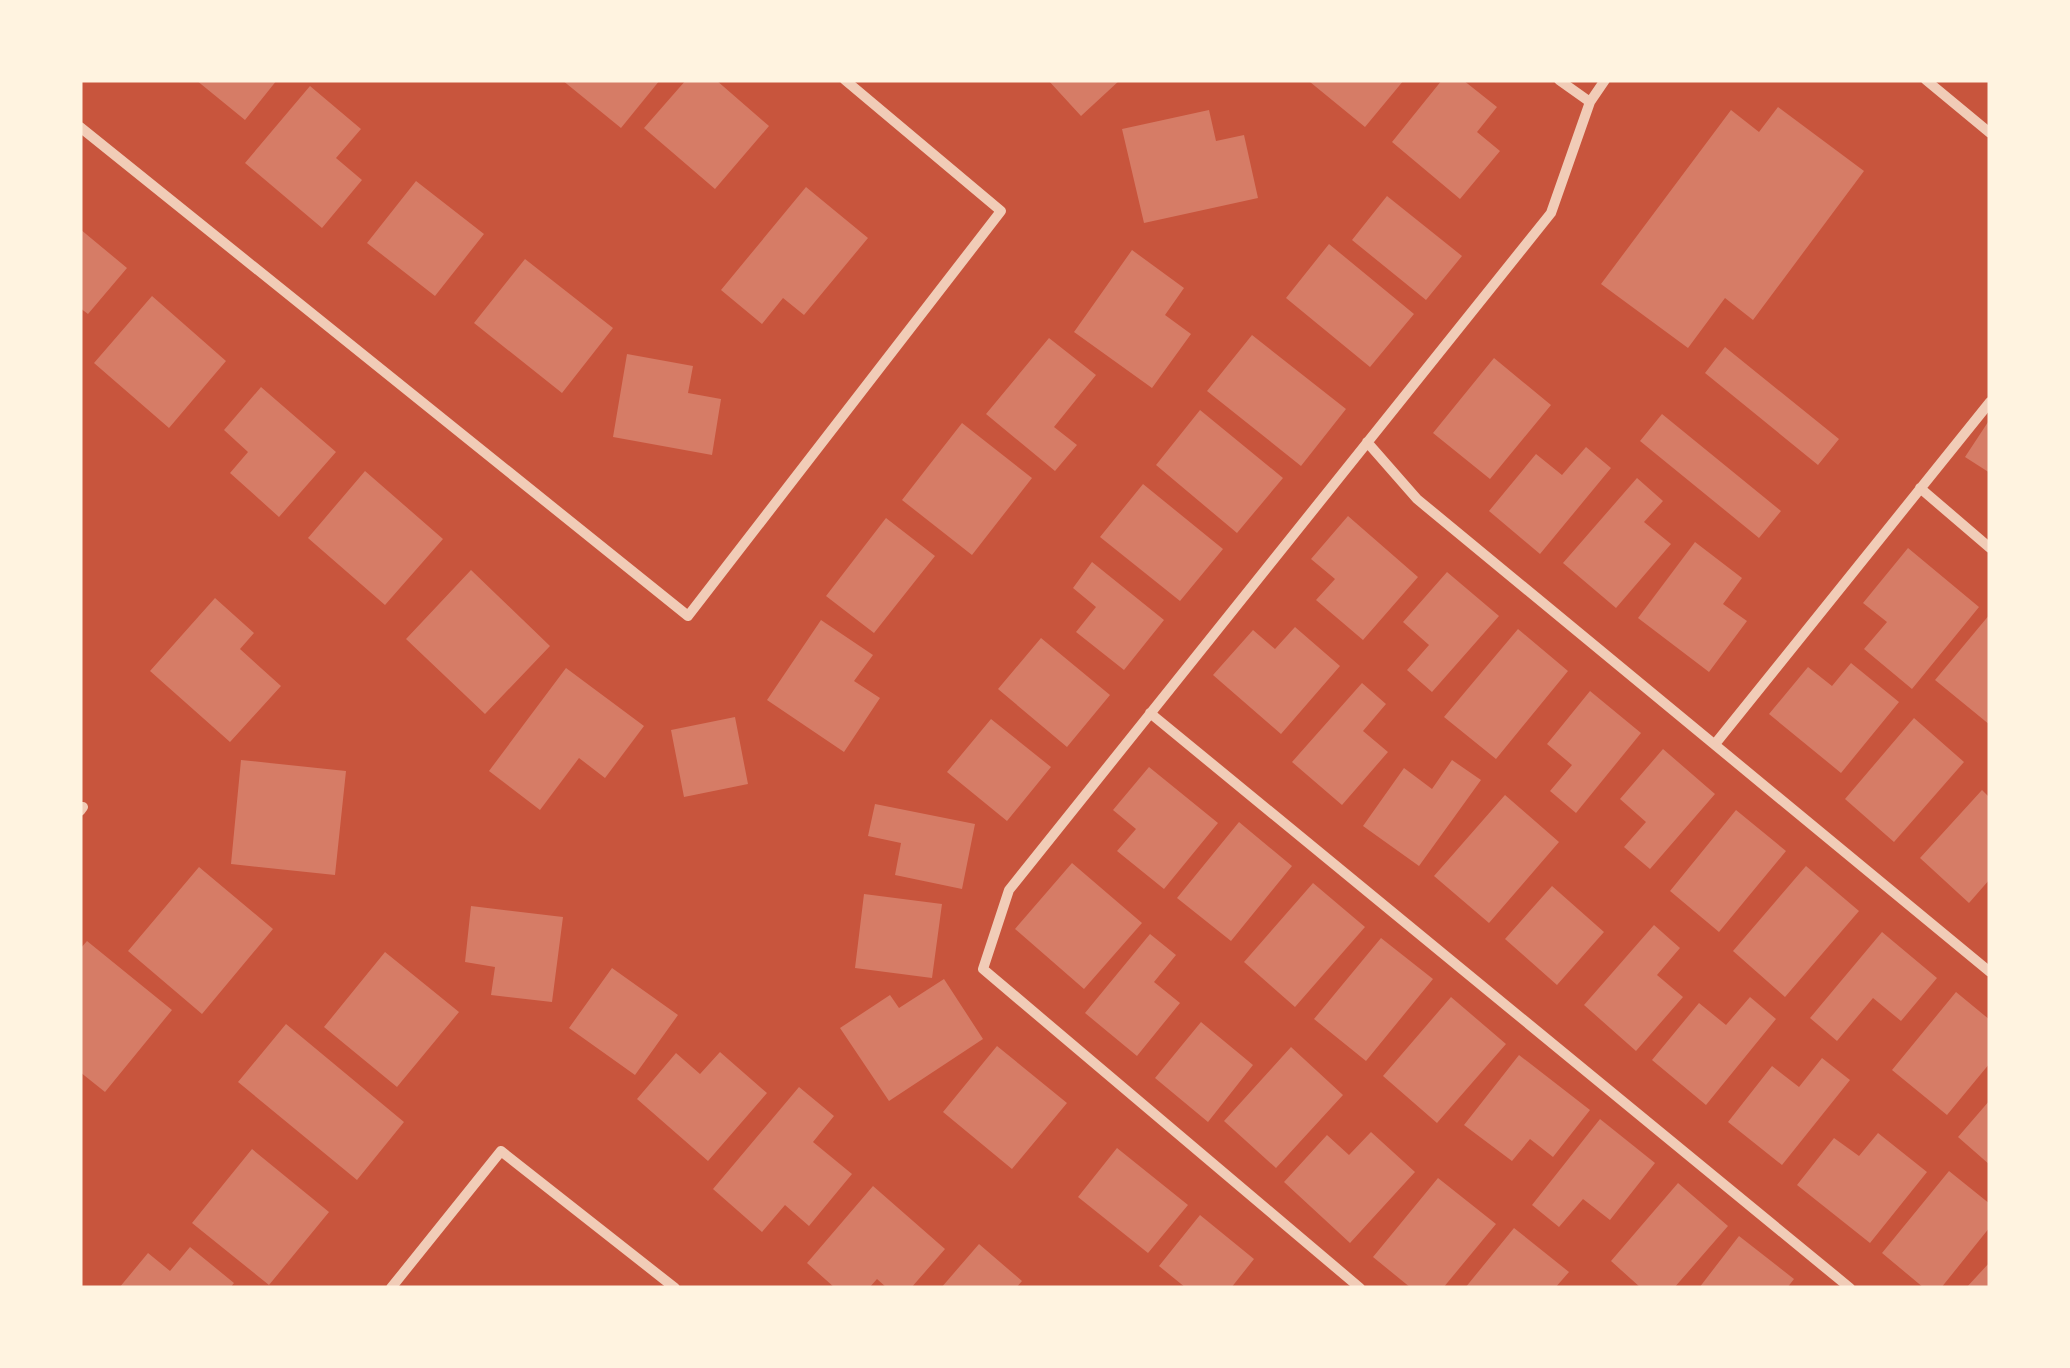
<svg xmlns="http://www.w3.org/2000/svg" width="2070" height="1368" viewBox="0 0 2070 1368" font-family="'Alegreya Sans',sans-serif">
<rect width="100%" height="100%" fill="#c8553d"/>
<path fill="#d67c66" d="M 196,80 L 277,80 L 245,120 Z
M 562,80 L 660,80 L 621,128 Z
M 686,80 L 716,80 L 769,126 L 715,189 L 644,128 Z
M 1048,80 L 1120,80 L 1081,116 Z
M 1312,80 L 1404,80 L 1365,127 L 1310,82 Z
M 1442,80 L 1463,80 L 1497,107 L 1477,132 L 1500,151 L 1460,199 L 1392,142 Z
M 310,86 L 361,129 L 336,158 L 362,180 L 322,228 L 245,163 Z
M 1778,107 L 1864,171 L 1753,320 L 1725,298 L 1688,348 L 1601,284 L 1731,110 L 1759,132 Z
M 1209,110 L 1216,141 L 1244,135 L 1258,198 L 1144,223 L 1122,129 Z
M 416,181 L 484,234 L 435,296 L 367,243 Z
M 806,187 L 868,238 L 804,315 L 783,298 L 762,324 L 721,290 Z
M 1387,196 L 1462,256 L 1426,300 L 1352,240 Z
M 80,229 L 127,268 L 88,314 L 80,308 Z
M 1329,244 L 1414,314 L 1370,367 L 1286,298 Z
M 1132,250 L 1184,288 L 1165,315 L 1191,334 L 1152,388 L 1074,332 Z
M 525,259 L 613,328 L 562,393 L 474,323 Z
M 152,296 L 226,361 L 169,428 L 94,363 Z
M 1252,335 L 1346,409 L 1301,466 L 1207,391 Z
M 1049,338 L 1096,375 L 1054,427 L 1077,445 L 1055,471 L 986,414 Z
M 1725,347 L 1839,439 L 1818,465 L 1705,373 Z
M 627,354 L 693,366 L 688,393 L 721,399 L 712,455 L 613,437 Z
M 1494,358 L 1551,405 L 1490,479 L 1433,433 Z
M 261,387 L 336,452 L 279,517 L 230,473 L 248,452 L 224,430 Z
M 1200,410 L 1283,478 L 1237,533 L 1156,465 Z
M 1662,414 L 1781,511 L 1759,538 L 1640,441 Z
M 1990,419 L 1990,473 L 1965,457 Z
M 962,423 L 1032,478 L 972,555 L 902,500 Z
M 1586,447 L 1611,468 L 1540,554 L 1489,511 L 1536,454 L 1562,475 Z
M 365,471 L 443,539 L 385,605 L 308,538 Z
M 1637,478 L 1663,501 L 1644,522 L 1671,544 L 1616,608 L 1563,563 Z
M 1143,484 L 1223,549 L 1180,601 L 1100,537 Z
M 1348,516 L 1418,577 L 1363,640 L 1316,600 L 1335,579 L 1311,559 Z
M 886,518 L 935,556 L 874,633 L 826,596 Z
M 1695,542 L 1742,578 L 1723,604 L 1747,621 L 1709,672 L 1638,618 Z
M 1908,548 L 1979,607 L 1912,689 L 1864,649 L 1887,622 L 1863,603 Z
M 1092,562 L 1164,620 L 1124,670 L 1076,632 L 1096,607 L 1073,588 Z
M 471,570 L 550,646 L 485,714 L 406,639 Z
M 1447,572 L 1499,616 L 1432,692 L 1407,670 L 1429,645 L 1403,622 Z
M 215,598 L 254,633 L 240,649 L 281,686 L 230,742 L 150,671 Z
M 1990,614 L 1990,725 L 1935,680 Z
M 821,620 L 873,655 L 854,681 L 880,698 L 844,752 L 767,700 Z
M 1295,627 L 1340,666 L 1281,734 L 1213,675 L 1253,630 L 1275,649 Z
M 1518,629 L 1568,671 L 1496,759 L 1444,717 Z
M 1041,638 L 1110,695 L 1067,747 L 998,689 Z
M 1851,663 L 1899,702 L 1841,773 L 1769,714 L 1808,667 L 1832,686 Z
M 566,668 L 644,726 L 605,778 L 579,758 L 540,810 L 489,771 Z
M 1362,683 L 1386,704 L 1363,731 L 1388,752 L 1342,805 L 1292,762 Z
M 1590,691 L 1641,733 L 1576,813 L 1550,791 L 1572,765 L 1547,744 Z
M 735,717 L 748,784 L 684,797 L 671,730 Z
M 1914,718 L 1964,762 L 1894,842 L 1845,799 Z
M 991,719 L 1051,767 L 1007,821 L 947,772 Z
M 1663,749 L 1715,794 L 1650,869 L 1624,847 L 1646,822 L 1620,799 Z
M 241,760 L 346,771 L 335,875 L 231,864 Z
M 1452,760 L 1481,780 L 1419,866 L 1363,826 L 1404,768 L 1432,789 Z
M 1149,767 L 1218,823 L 1164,889 L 1117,851 L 1136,829 L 1113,810 Z
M 1982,790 L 1990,798 L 1990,879 L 1969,903 L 1920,858 Z
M 1505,795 L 1559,842 L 1489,923 L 1434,876 Z
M 875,804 L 975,824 L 962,889 L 895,875 L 901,843 L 868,836 Z
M 1736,810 L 1786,851 L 1719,932 L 1670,891 Z
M 1239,822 L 1292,866 L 1231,941 L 1177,898 Z
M 1072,863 L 1142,923 L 1084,989 L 1015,929 Z
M 1806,866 L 1859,911 L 1785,997 L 1733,951 Z
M 199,867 L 273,929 L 202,1014 L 128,951 Z
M 1313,883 L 1365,927 L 1295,1007 L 1244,962 Z
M 1552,886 L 1604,932 L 1557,985 L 1505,939 Z
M 864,894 L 942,904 L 932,978 L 855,968 Z
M 471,906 L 563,917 L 552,1002 L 491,995 L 495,967 L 465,962 Z
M 1654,925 L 1680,948 L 1657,975 L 1683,997 L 1636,1051 L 1584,1005 Z
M 1882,932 L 1937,978 L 1901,1021 L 1873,998 L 1837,1041 L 1810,1018 Z
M 1150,934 L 1176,955 L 1154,982 L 1180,1003 L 1137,1056 L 1085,1013 Z
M 1381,938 L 1433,979 L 1366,1061 L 1314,1019 Z
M 87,941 L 172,1010 L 105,1092 L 80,1072 L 80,949 Z
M 385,952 L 459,1012 L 397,1087 L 324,1027 Z
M 612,968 L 678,1015 L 635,1075 L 569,1028 Z
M 944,979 L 983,1039 L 889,1101 L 840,1028 L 890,995 L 899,1008 Z
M 1956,992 L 1990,1020 L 1990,1063 L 1947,1115 L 1892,1070 Z
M 1451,997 L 1506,1044 L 1437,1123 L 1383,1076 Z
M 1750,997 L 1776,1019 L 1706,1105 L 1652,1060 L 1699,1003 L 1726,1025 Z
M 1201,1022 L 1253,1065 L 1208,1122 L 1155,1078 Z
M 286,1024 L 404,1122 L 357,1180 L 238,1082 Z
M 997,1046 L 1067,1103 L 1012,1169 L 943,1112 Z
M 1291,1047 L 1343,1095 L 1276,1168 L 1224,1121 Z
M 720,1052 L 767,1093 L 708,1161 L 637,1099 L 676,1053 L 700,1074 Z
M 1519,1055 L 1590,1110 L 1553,1157 L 1530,1139 L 1512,1161 L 1464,1125 Z
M 1822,1058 L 1850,1080 L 1782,1165 L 1728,1122 L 1772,1066 L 1799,1087 Z
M 799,1087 L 834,1116 L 813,1142 L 852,1174 L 809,1226 L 785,1205 L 762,1232 L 713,1189 Z
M 1990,1100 L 1990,1165 L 1958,1137 Z
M 1600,1119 L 1655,1163 L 1610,1220 L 1583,1199 L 1559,1227 L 1532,1205 Z
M 1371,1132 L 1415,1172 L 1350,1243 L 1284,1182 L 1327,1135 L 1349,1155 Z
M 1878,1133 L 1927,1172 L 1870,1243 L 1797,1185 L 1834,1138 L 1859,1156 Z
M 1117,1148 L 1188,1205 L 1148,1253 L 1078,1197 Z
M 252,1149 L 329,1212 L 269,1285 L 192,1223 Z
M 1949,1171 L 1990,1204 L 1990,1227 L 1941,1288 L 1924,1288 L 1882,1253 Z
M 1438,1178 L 1496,1224 L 1443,1288 L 1411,1288 L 1373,1257 Z
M 1678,1183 L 1728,1226 L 1674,1288 L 1641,1288 L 1611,1261 Z
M 873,1186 L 945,1249 L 911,1288 L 887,1288 L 877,1279 L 869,1288 L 835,1288 L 807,1263 Z
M 1200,1215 L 1254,1259 L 1231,1288 L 1186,1288 L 1159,1266 Z
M 1514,1228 L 1569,1272 L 1555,1288 L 1465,1288 Z
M 1739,1236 L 1794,1279 L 1787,1288 L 1699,1288 Z
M 979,1244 L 1022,1281 L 1016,1288 L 941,1288 Z
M 190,1247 L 234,1283 L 230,1288 L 119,1288 L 148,1253 L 170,1271 Z
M 1990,1262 L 1990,1288 L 1966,1288 Z"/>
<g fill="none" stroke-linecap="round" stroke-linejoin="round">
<path stroke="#f1ccb7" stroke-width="10" d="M 1559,80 L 1590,102
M 1926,80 L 1990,133
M 80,127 L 688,616 L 1001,211 L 845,80
M 1367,442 L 1417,499 L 1990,972
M 1920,488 L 1990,548
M 1150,713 L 1850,1288
M 1715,744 L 1990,402
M 80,811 L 83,807
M 391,1288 L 501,1151 L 675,1288
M 1360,1288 L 983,969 L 1009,890 L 1551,213 L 1590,102 L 1605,80"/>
</g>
<rect width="2070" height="1368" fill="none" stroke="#fff3e0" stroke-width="165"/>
</svg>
